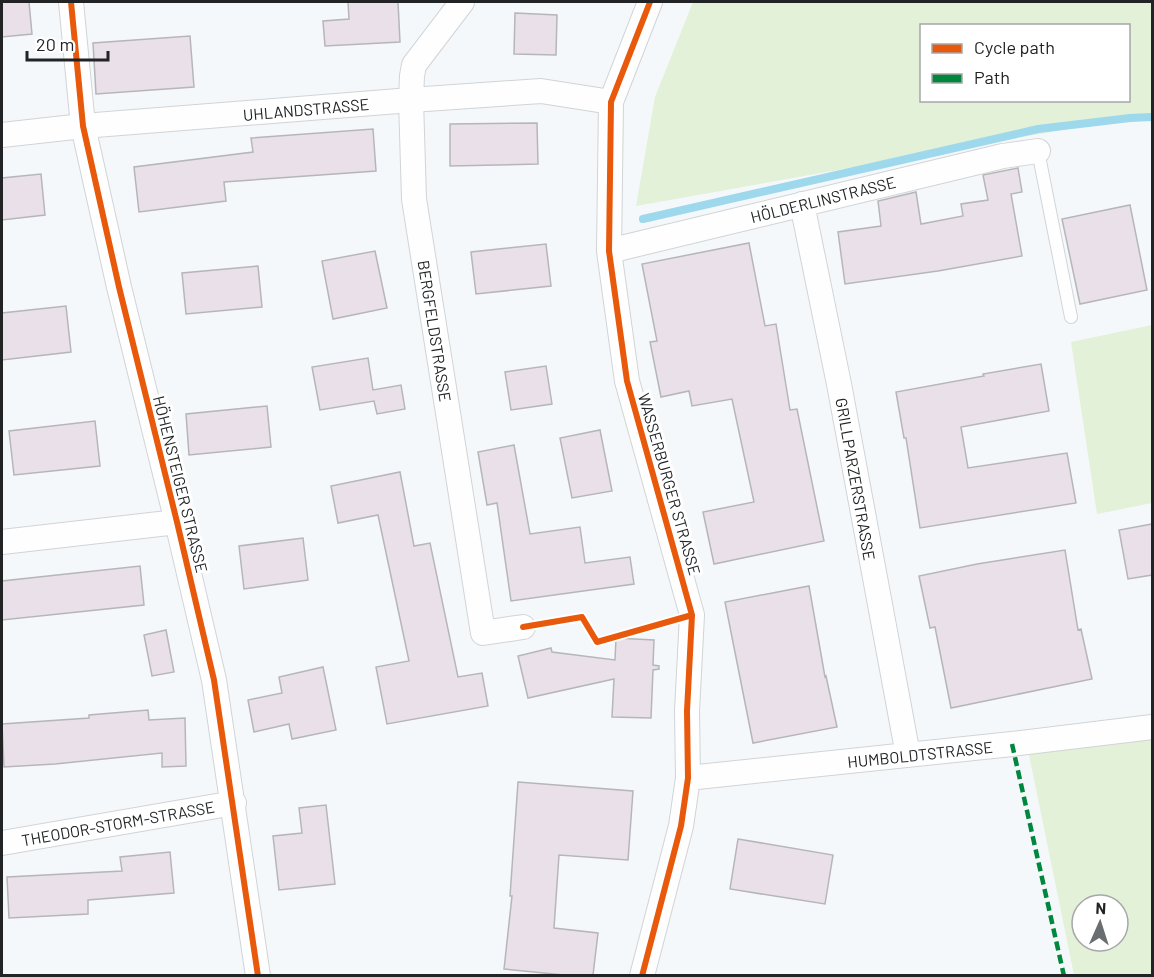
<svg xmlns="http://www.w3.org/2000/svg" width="1154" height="977" viewBox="0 0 1154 977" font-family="Barlow,sans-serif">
<rect width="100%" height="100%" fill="#f5f8fa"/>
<path fill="#e2f1d7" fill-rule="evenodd" d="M 693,2 L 1152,2 L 1152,114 L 636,206 L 655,97 ZM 922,26 L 1128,26 L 1128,100 L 922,100 Z
M 1152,325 L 1152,503 L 1097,514 L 1071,342 Z
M 1152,735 L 1152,975 L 1074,975 L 1028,750 ZM 1082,905 L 1118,905 L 1118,941 L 1082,941 Z"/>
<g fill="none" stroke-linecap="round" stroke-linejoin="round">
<path stroke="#9ed8ec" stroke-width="8" d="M 643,219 L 1038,129 L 1130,118 L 1152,117"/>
</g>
<path fill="#e9e0e9" stroke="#b6b6b8" stroke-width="1.5" d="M 2,2 L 29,2 L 32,34 L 2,37 Z
M 348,2 L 398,2 L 400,42 L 325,46 L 323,21 L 349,19 Z
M 515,13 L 557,15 L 556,55 L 514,54 Z
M 190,36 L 194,87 L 96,94 L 93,43 Z
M 537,123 L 538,164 L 450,166 L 450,124 Z
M 373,129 L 376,171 L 224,182 L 226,201 L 139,212 L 134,167 L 253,152 L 251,138 Z
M 1018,168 L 1022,192 L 1011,194 L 1022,256 L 938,271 L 845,284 L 838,232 L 881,226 L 878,201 L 916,192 L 921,224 L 963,216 L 961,204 L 988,200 L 983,175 Z
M 41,174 L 45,215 L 2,220 L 2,178 Z
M 1130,205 L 1147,290 L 1080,304 L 1062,219 Z
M 749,243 L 765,326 L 776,324 L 790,410 L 797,409 L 824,541 L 714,564 L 703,512 L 754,502 L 732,399 L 692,406 L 689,391 L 661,397 L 650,342 L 657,341 L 642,264 Z
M 546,244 L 551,286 L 476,294 L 471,252 Z
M 375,251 L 387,308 L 333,319 L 322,261 Z
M 258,266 L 262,307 L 186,314 L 182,273 Z
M 66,306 L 71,352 L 2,360 L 2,313 Z
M 368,358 L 373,390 L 401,385 L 405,409 L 377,414 L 374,401 L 320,410 L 312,367 Z
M 1041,364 L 1049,411 L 961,427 L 968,468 L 1067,453 L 1076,503 L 920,528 L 906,438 L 904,438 L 896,392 L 984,376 L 983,374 Z
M 546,366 L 552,404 L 511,410 L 505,372 Z
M 267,406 L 271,447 L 189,455 L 186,414 Z
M 95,421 L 100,466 L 14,475 L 9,431 Z
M 600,430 L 612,491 L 572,498 L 560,438 Z
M 514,445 L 530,534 L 580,527 L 585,563 L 630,557 L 634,584 L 511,601 L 497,503 L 487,505 L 478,452 Z
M 400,472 L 414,546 L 430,543 L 458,677 L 482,673 L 488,706 L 387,724 L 376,667 L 409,661 L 378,515 L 338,523 L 331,486 Z
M 1152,524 L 1152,575 L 1128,579 L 1119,530 Z
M 303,538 L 308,580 L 244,589 L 239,546 Z
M 1065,550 L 1078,630 L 1081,629 L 1092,679 L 951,708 L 935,627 L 930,628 L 919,576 L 977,564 Z
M 140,566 L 144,605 L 2,620 L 2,581 Z
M 809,586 L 825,677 L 826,676 L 837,727 L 753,743 L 725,602 Z
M 166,630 L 174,672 L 152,676 L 144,635 Z
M 616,638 L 654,640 L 653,665 L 659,666 L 659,669 L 653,670 L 651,718 L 612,717 L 614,679 L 528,698 L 518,656 L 551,648 L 552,652 L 615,660 Z
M 323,667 L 336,730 L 292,739 L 289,724 L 254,732 L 248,700 L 282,693 L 279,677 Z
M 148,710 L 149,720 L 185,718 L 186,766 L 162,767 L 162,753 L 55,764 L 4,767 L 2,724 L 89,718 L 89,715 Z
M 518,782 L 633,791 L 628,860 L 559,855 L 554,928 L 598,933 L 593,975 L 564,975 L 504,969 L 512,896 L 510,896 Z
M 326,805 L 335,884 L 279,890 L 273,836 L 302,833 L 299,808 Z
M 738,839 L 833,855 L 825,904 L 730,889 Z
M 170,852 L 174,893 L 88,900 L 88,914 L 9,918 L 7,877 L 122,871 L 120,857 Z"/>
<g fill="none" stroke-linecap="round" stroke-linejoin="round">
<defs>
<path id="service" d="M 1038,151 L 1071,317"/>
<path id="minor" d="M 71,2 L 83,126 L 119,287 L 177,522 L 214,680 L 258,976
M 462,2 L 414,65 L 412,76 L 411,100 L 414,199 L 483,633 L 523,627
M 2,135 L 83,126 L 411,100 L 541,91 L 611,102
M 802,204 L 839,384 L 908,755
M 609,251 L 1003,156 L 1038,151
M 2,542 L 177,522
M 688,778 L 1012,744 L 1152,727
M 2,843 L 234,803
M 642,976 L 681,826 L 688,778 L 687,711 L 692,615 L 627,381 L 609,251 L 611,102 L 650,2"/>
</defs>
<use href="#service" stroke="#d1d4d6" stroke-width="14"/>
<use href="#minor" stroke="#d1d4d6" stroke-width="26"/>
<use href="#service" stroke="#fefefe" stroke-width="12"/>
<use href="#minor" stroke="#fefefe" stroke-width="24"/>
<path stroke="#00873e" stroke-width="4.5" stroke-dasharray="9 4.5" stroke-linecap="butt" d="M 1012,744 L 1064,976"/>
<defs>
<path id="cycleway" d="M 71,2 L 83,126 L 119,287 L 177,522 L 214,680 L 258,976
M 523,627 L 582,617 L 597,642 L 692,615
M 642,976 L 681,826 L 688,778 L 687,711 L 692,615 L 627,381 L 609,251 L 611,102 L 650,2"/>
</defs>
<use href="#cycleway" stroke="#fff" stroke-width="10"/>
<use href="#cycleway" stroke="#e8590c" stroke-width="6"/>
</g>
<g text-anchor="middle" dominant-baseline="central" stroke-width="6" stroke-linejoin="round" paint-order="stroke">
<g font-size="16" fill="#212325" stroke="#fff">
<text transform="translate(306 109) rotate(-5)">UHLANDSTRASSE</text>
<text transform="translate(823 199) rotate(-14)">HÖLDERLINSTRASSE</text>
<text transform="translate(435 331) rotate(81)">BERGFELDSTRASSE</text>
<text transform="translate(856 479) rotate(80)">GRILLPARZERSTRASSE</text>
<text transform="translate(181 484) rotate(76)">HÖHENSTEIGER STRASSE</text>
<text transform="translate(670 484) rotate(74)">WASSERBURGER STRASSE</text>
<text transform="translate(920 754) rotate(-6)">HUMBOLDTSTRASSE</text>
<text transform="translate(118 823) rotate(-10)">THEODOR-STORM-STRASSE</text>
</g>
</g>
<rect width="1154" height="977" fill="none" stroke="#212325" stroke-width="6"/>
<rect x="920" y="24" width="210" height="78" fill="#ffffff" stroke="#a6a7a8" stroke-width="1.5"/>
<rect x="932" y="44" width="30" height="9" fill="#e8590c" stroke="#a6a7a8" stroke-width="1.5"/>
<text x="974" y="54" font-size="18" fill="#212325">Cycle path</text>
<rect x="932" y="74" width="30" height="9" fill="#00873e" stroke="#a6a7a8" stroke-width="1.5"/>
<text x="974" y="84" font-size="18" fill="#212325">Path</text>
<g transform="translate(1100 923) rotate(3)"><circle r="28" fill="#ffffff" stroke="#a6a7a8" stroke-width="1.5"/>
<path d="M0-4.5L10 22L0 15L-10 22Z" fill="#6b6e70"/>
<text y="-9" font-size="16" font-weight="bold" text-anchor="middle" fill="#212325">N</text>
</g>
<path d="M27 51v9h81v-9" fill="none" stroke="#212325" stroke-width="3"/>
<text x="36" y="51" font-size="18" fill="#212325" stroke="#ffffff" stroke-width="4.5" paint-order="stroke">20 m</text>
</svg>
